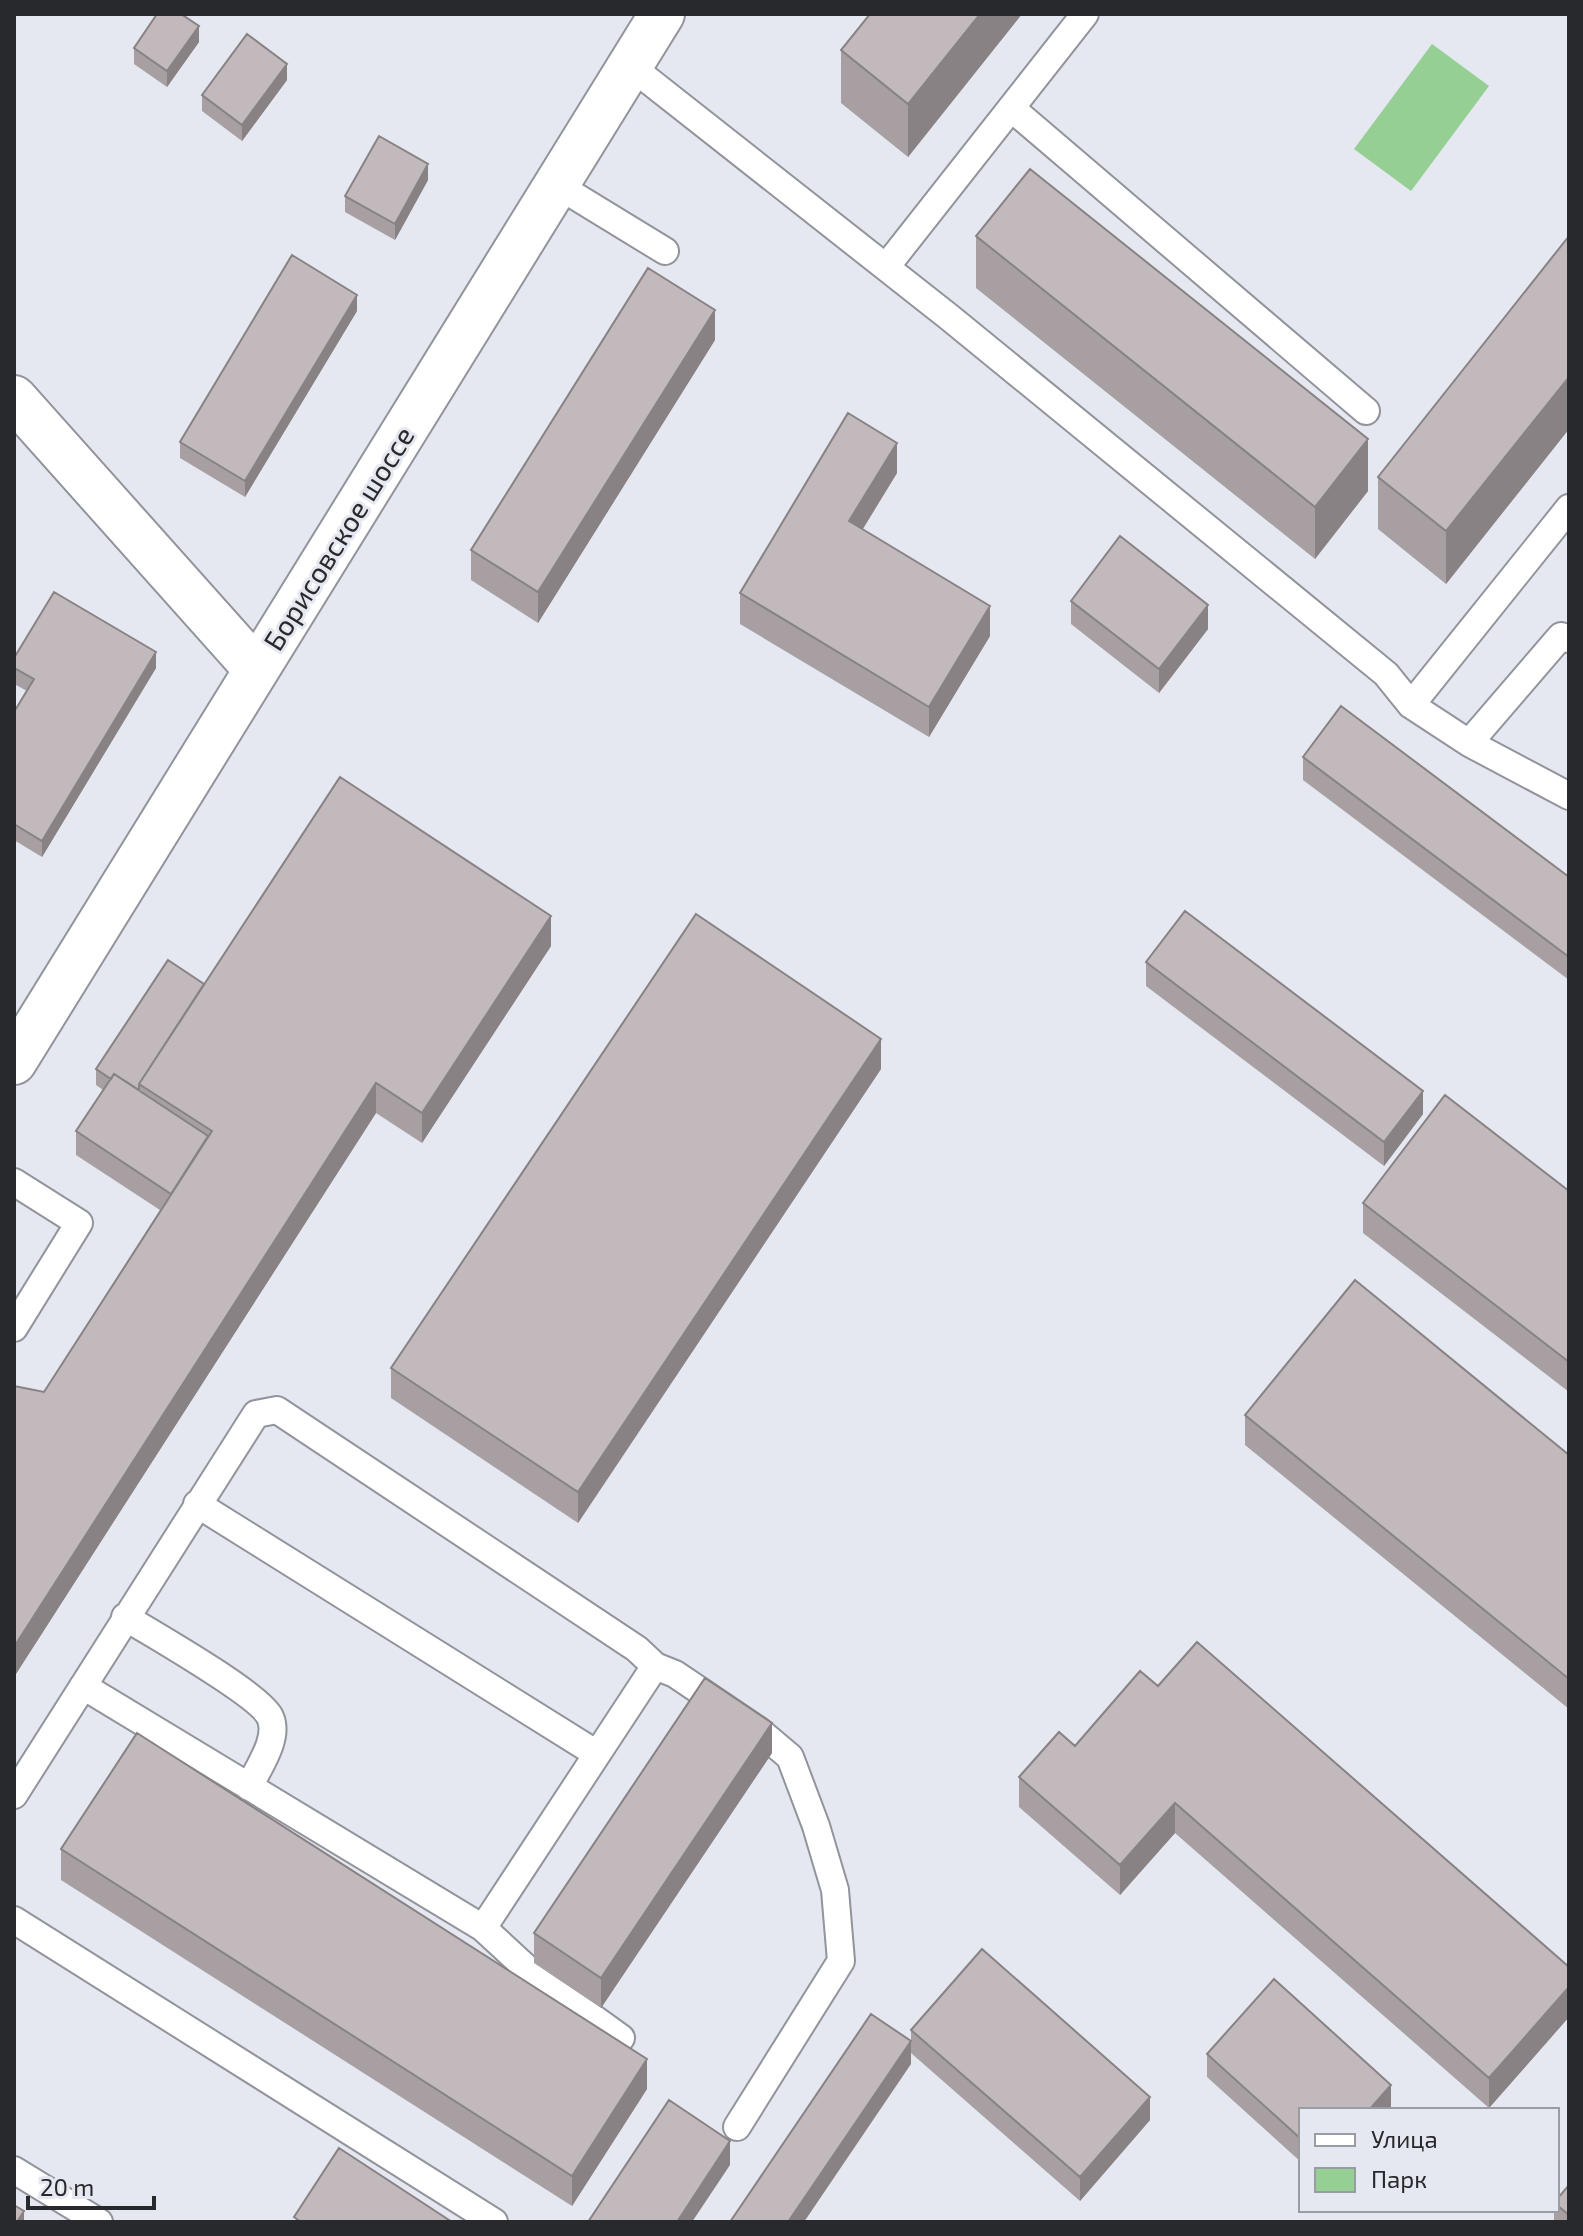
<svg xmlns="http://www.w3.org/2000/svg" width="1583" height="2236" viewBox="0 0 1583 2236" font-family="'Exo 2',sans-serif">
<rect width="100%" height="100%" fill="#e5e8f0"/>
<path fill="#95cf93" d="M 1432,44 L 1489,86 L 1411,191 L 1354,149 Z"/>
<g fill="none" stroke-linecap="round" stroke-linejoin="round">
<defs>
<path id="service" d="M 629,65 L 949,317 L 1386,674 L 1411,705 L 1469,743 L 1569,796
M 1011,108 L 1366,411
M 557,185 L 665,251
M 886,267 L 1085,14
M 1411,705 L 1569,508
M 1469,743 L 1561,636 L 1569,639
M 14,1182 L 79,1223 L 14,1328
M 197,1504 L 597,1754
M 125,1617 C 152,1634 259,1694 270,1717 C 280,1738 258,1768 249,1787
M 83,1686 L 483,1928 L 535,1976 L 621,2038
M 14,1795 L 256,1414 L 277,1410 L 637,1649 L 655,1666 L 675,1674 L 758,1730 L 790,1757 L 816,1826 L 835,1890 L 841,1961 L 737,2127
M 14,1920 L 494,2222
M 483,1928 L 655,1666
M 14,2170 L 99,2222"/>
<path id="minor" d="M 14,398 L 256,669"/>
<path id="primary" d="M 14,1062 L 662,14"/>
</defs>
<use href="#service" stroke="#91949b" stroke-width="30"/>
<use href="#minor" stroke="#91949b" stroke-width="48"/>
<use href="#primary" stroke="#91949b" stroke-width="48"/>
<use href="#service" stroke="#fff" stroke-width="26"/>
<use href="#minor" stroke="#fff" stroke-width="44"/>
<use href="#primary" stroke="#fff" stroke-width="44"/>
</g>
<path fill="#a79fa2" d="M 1022,14 L 908,157 L 841,103 L 841,50 Z
M 199,42 L 167,87 L 134,64 L 134,48 Z
M 287,80 L 242,141 L 202,111 L 202,95 Z
M 428,180 L 395,240 L 345,212 L 345,196 Z
M 976,236 L 1368,491 L 1315,559 L 976,288 Z
M 1569,236 L 1569,429 L 1446,584 L 1378,529 L 1378,477 Z
M 357,311 L 245,497 L 180,458 L 180,442 Z
M 715,340 L 538,623 L 471,580 L 471,550 Z
M 897,473 L 863,529 L 990,636 L 929,737 L 740,624 L 740,593 Z
M 1071,601 L 1208,629 L 1159,693 L 1071,624 Z
M 14,658 L 156,668 L 42,857 L 14,840 L 14,712 L 27,691 L 14,684 Z
M 1303,757 L 1569,877 L 1569,980 L 1303,780 Z
M 551,946 L 422,1143 L 376,1113 L 14,1677 L 14,1386 L 44,1392 L 160,1210 L 76,1155 L 76,1131 L 103,1090 L 96,1085 L 96,1069 L 204,984 Z
M 1146,962 L 1423,1114 L 1384,1166 L 1146,986 Z
M 881,1069 L 578,1523 L 391,1398 L 391,1368 Z
M 1569,1191 L 1569,1392 L 1363,1233 L 1363,1203 Z
M 1245,1415 L 1569,1455 L 1569,1709 L 1245,1445 Z
M 1075,1746 L 1569,1967 L 1569,2017 L 1489,2108 L 1175,1833 L 1120,1895 L 1019,1807 L 1019,1777 Z
M 772,1753 L 601,2008 L 534,1963 L 534,1933 Z
M 61,1849 L 647,2089 L 572,2206 L 61,1880 Z
M 911,2030 L 1150,2120 L 1080,2201 L 911,2053 Z
M 1207,2054 L 1391,2108 L 1301,2110 L 1301,2162 L 1207,2077 Z
M 1569,2185 L 1569,2222 L 1554,2222 L 1554,2210 L 1557,2210 L 1557,2199 Z"/>
<path fill="#888284" d="M 980,14 L 1022,14 L 908,157 L 908,104 Z
M 199,26 L 199,42 L 167,87 L 167,71 Z
M 287,64 L 287,80 L 242,141 L 242,125 Z
M 428,164 L 428,180 L 395,240 L 395,224 Z
M 357,295 L 357,311 L 245,497 L 245,481 Z
M 715,310 L 715,340 L 538,623 L 538,592 Z
M 1569,377 L 1569,429 L 1446,584 L 1446,531 Z
M 1368,439 L 1368,491 L 1315,559 L 1315,507 Z
M 897,443 L 897,473 L 849,551 L 849,521 Z
M 1208,605 L 1208,629 L 1159,693 L 1159,669 Z
M 990,606 L 990,636 L 929,737 L 929,707 Z
M 156,652 L 156,668 L 42,857 L 42,841 Z
M 551,916 L 551,946 L 422,1143 L 422,1113 Z
M 881,1039 L 881,1069 L 578,1523 L 578,1492 Z
M 376,1083 L 376,1113 L 14,1677 L 14,1647 Z
M 1423,1091 L 1423,1114 L 1384,1166 L 1384,1142 Z
M 772,1723 L 772,1753 L 601,2008 L 601,1978 Z
M 1175,1803 L 1175,1833 L 1120,1895 L 1120,1865 Z
M 1569,1987 L 1569,2017 L 1489,2108 L 1489,2078 Z
M 911,2041 L 911,2064 L 804,2222 L 788,2222 Z
M 647,2059 L 647,2089 L 572,2206 L 572,2176 Z
M 1391,2085 L 1391,2108 L 1390,2110 L 1369,2110 Z
M 1150,2097 L 1150,2120 L 1080,2201 L 1080,2177 Z
M 730,2141 L 730,2165 L 692,2222 L 677,2222 Z
M 24,2211 L 24,2222 L 17,2222 Z"/>
<path fill="#c2b9bc" stroke="#888284" stroke-width="2" d="M 157,14 L 181,14 L 199,26 L 167,71 L 134,48 Z
M 870,14 L 980,14 L 908,104 L 841,50 Z
M 247,34 L 287,64 L 242,125 L 202,95 Z
M 379,136 L 428,164 L 395,224 L 345,196 Z
M 1030,169 L 1368,439 L 1315,507 L 976,236 Z
M 1569,236 L 1569,377 L 1446,531 L 1378,477 Z
M 292,255 L 357,295 L 245,481 L 180,442 Z
M 648,268 L 715,310 L 538,592 L 471,550 Z
M 848,413 L 897,443 L 849,521 L 990,606 L 929,707 L 740,593 Z
M 1120,536 L 1208,605 L 1159,669 L 1071,601 Z
M 54,592 L 156,652 L 42,841 L 14,824 L 14,712 L 34,679 L 14,668 L 14,658 Z
M 1341,706 L 1569,877 L 1569,957 L 1303,757 Z
M 340,777 L 551,916 L 422,1113 L 376,1083 L 14,1647 L 14,1386 L 44,1392 L 212,1131 L 139,1084 Z
M 1185,911 L 1423,1091 L 1384,1142 L 1146,962 Z
M 696,914 L 881,1039 L 578,1492 L 391,1368 Z
M 168,960 L 204,984 L 139,1084 L 139,1090 L 114,1074 L 111,1079 L 96,1069 Z
M 114,1074 L 208,1136 L 171,1194 L 76,1131 Z
M 1445,1095 L 1569,1191 L 1569,1362 L 1363,1203 Z
M 1355,1280 L 1569,1455 L 1569,1679 L 1245,1415 Z
M 1197,1642 L 1569,1967 L 1569,1987 L 1489,2078 L 1175,1803 L 1120,1865 L 1019,1777 L 1059,1732 L 1075,1746 L 1140,1671 L 1158,1686 Z
M 705,1678 L 772,1723 L 601,1978 L 534,1933 Z
M 137,1733 L 647,2059 L 572,2176 L 61,1849 Z
M 982,1949 L 1150,2097 L 1080,2177 L 911,2030 Z
M 1274,1979 L 1391,2085 L 1369,2110 L 1301,2110 L 1301,2139 L 1207,2054 Z
M 871,2014 L 911,2041 L 788,2222 L 730,2222 Z
M 669,2100 L 730,2141 L 677,2222 L 588,2222 Z
M 339,2148 L 452,2222 L 301,2222 L 294,2217 Z
M 1569,2185 L 1569,2215 L 1557,2205 L 1557,2199 Z
M 14,2205 L 24,2211 L 17,2222 L 14,2222 Z"/>
<g text-anchor="middle" dominant-baseline="central" stroke-width="6" stroke-linejoin="round" paint-order="stroke">
<g font-size="28" fill="#28292c" stroke="#e5e8f0">
<text transform="translate(338 538) rotate(-58)">Борисовское шоссе</text>
</g>
</g>
<rect width="1583" height="2236" fill="none" stroke="#28292c" stroke-width="32"/>
<rect x="1299" y="2108" width="260" height="104" fill="#e5e8f0" stroke="#999ca2" stroke-width="2"/>
<rect x="1315" y="2134" width="40" height="12" fill="#ffffff" stroke="#999ca2" stroke-width="2"/>
<text x="1371" y="2148" font-size="24" fill="#28292c">Улица</text>
<rect x="1315" y="2168" width="40" height="24" fill="#95cf93" stroke="#999ca2" stroke-width="2"/>
<text x="1371" y="2188" font-size="24" fill="#28292c">Парк</text>
<path d="M28 2196v12h126v-12" fill="none" stroke="#28292c" stroke-width="4"/>
<text x="40" y="2196" font-size="24" fill="#28292c" stroke="#e5e8f0" stroke-width="6" paint-order="stroke">20 m</text>
</svg>
